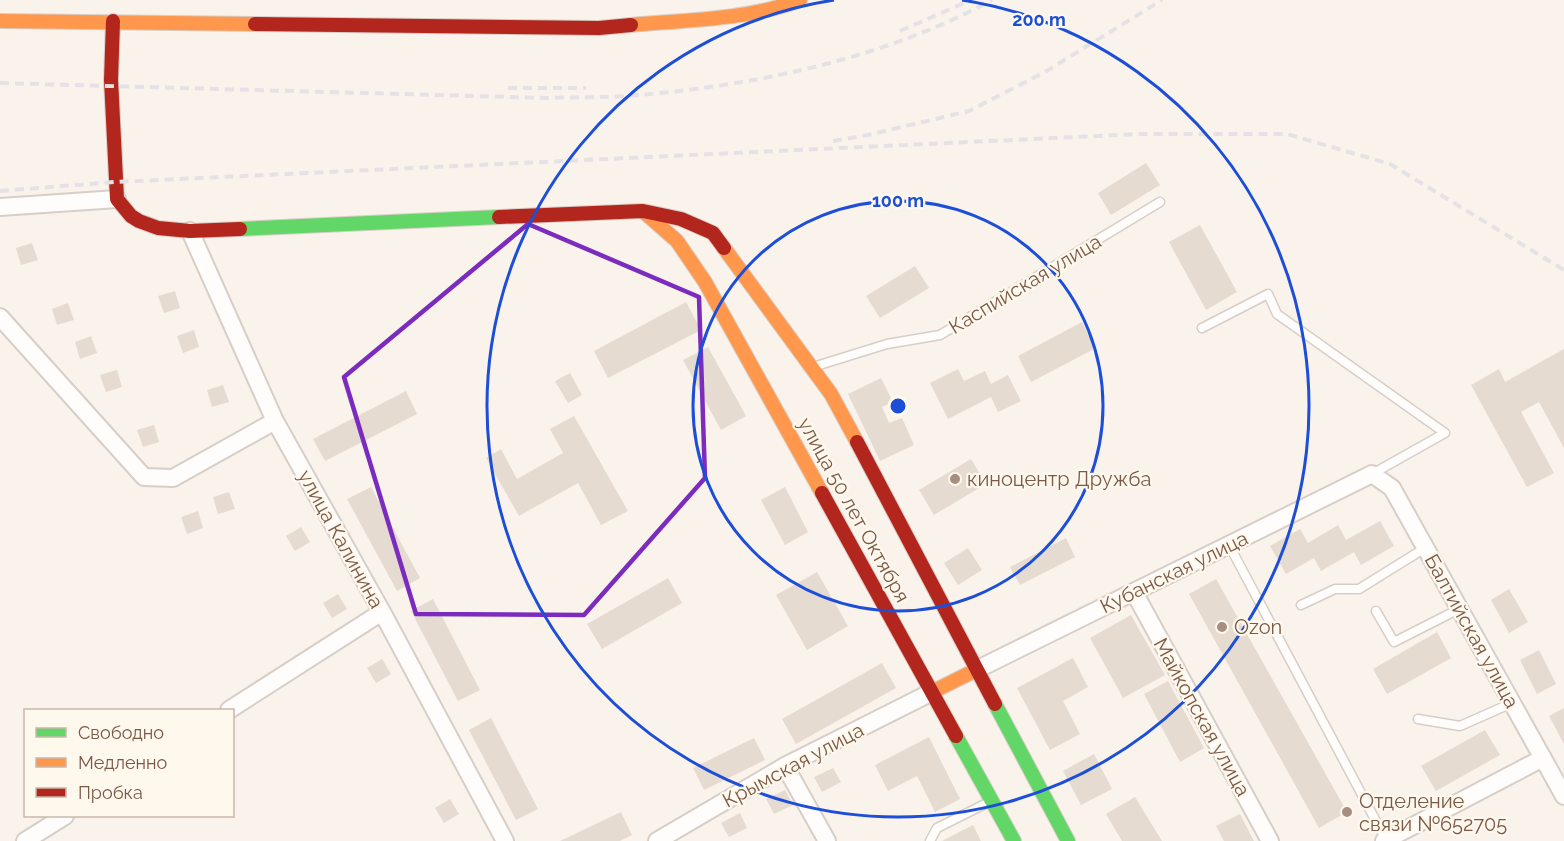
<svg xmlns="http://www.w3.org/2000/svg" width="1564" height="841" viewBox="0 0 1564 841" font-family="Raleway,sans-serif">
<rect width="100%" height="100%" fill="#f9f3eb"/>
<path fill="#e6dbd1" d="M 1146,163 L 1160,185 L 1111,215 L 1098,193 Z
M 1200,225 L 1237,292 L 1206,310 L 1169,242 Z
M 32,243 L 38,260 L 21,265 L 16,248 Z
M 915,266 L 929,288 L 880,318 L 866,296 Z
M 175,291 L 180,308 L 164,313 L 158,296 Z
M 686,302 L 701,330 L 608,378 L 594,351 Z
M 68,303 L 74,320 L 57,325 L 52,309 Z
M 1082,322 L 1096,348 L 1031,382 L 1018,356 Z
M 194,330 L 199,347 L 183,353 L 177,336 Z
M 91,336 L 97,353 L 80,359 L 75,342 Z
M 708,347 L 746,416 L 721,430 L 683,360 Z
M 1564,349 L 1564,448 L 1539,402 L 1521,412 L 1554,473 L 1527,487 L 1471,385 L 1499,369 L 1505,382 Z
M 958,369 L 964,381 L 985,371 L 991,384 L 1008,375 L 1021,401 L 998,412 L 991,397 L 948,419 L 930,383 Z
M 117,370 L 122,387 L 106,392 L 100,375 Z
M 570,373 L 582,395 L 568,403 L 555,381 Z
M 881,378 L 893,402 L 882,407 L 889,423 L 902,418 L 914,445 L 880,461 L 848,394 Z
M 223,385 L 229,402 L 212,407 L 207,390 Z
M 406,391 L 417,414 L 325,461 L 313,439 Z
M 574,416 L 628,511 L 601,525 L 578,483 L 519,516 L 486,458 L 501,449 L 517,479 L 563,453 L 550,429 Z
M 154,425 L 159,442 L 143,447 L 137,430 Z
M 971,459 L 986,484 L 934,515 L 919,490 Z
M 371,487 L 420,578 L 397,591 L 347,499 Z
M 785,487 L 808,532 L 785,545 L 761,500 Z
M 229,492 L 235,509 L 218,514 L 213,497 Z
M 198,511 L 203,528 L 187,534 L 181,517 Z
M 1380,521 L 1394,546 L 1361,565 L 1354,552 L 1321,571 L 1314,558 L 1286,574 L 1270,546 L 1300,529 L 1308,543 L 1338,525 L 1346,540 Z
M 301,527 L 310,542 L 295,551 L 286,536 Z
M 1066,538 L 1075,557 L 1020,585 L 1010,567 Z
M 968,548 L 982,570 L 958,585 L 944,563 Z
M 817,572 L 848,626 L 807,650 L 776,595 Z
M 668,578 L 682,603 L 602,649 L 587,624 Z
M 1216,579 L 1347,812 L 1319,828 L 1189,594 Z
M 1509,589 L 1528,622 L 1509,633 L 1491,600 Z
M 338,594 L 347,609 L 332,618 L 323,603 Z
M 433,599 L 480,690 L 458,701 L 411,611 Z
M 1131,615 L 1165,675 L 1123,698 L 1090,638 Z
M 1437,632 L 1451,658 L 1387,694 L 1373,669 Z
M 1539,650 L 1556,684 L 1537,694 L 1520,660 Z
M 1073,658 L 1088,687 L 1063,701 L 1080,734 L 1050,750 L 1017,688 Z
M 382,659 L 391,674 L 376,683 L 367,668 Z
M 882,663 L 896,688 L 796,744 L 782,719 Z
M 1168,681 L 1204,748 L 1180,762 L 1144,694 Z
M 1564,708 L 1564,744 L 1549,716 Z
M 491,718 L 538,809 L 516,820 L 469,730 Z
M 1485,730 L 1500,755 L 1436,791 L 1421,766 Z
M 929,737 L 960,799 L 935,812 L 917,776 L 888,791 L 875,765 Z
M 754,738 L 765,760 L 704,790 L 693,768 Z
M 1094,754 L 1112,789 L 1081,805 L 1063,771 Z
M 833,768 L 841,782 L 822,792 L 814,777 Z
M 785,790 L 793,805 L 774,814 L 766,799 Z
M 1135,797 L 1162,841 L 1122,841 L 1106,814 Z
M 450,799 L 459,814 L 444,823 L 435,808 Z
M 621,812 L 632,835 L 620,841 L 560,841 Z
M 740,813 L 747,828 L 729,837 L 721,823 Z
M 1240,814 L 1254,841 L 1224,841 L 1216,826 Z
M 973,825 L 981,841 L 942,841 Z"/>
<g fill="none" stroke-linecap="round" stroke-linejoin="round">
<defs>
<path id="lane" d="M 1202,328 L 1268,294 L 1277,314 L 1445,433 L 1372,474
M 813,367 L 887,344 L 940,335 L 1160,202
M 1229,545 L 1386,840
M 1301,605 L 1335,589 L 1359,589 L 1425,548
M 1376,611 L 1394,642 L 1459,609
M 1418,719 L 1460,726 L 1512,703
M 930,841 L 937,828 L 991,801"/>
<path id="street" d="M 0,207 L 117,199
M 190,231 L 275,421 L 382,612 L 505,841
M 0,317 L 144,477 L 173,478 L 275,421
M 1134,592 L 1270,841
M 976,670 L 1372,474 L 1392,488 L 1564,796
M 229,710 L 382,612
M 785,766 L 827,841
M 25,841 L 65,816
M 657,841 L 785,766 L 932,692
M 1384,841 L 1543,758"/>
<path id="fast" d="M 240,229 L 499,217
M 995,704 L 1068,841
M 956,736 L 1014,841"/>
<path id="slow" d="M 0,21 L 255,24
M 631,25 C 687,20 747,20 800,0
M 644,212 L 677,241 L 705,282 L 822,493
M 724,248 L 831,394 L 857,442
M 932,692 L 976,670"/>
<path id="jam" d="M 113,21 L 111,80 L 117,199 L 131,216 L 139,221 L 158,228 L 190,231 L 240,229
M 255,24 L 599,28 L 631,25
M 499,217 L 643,211 L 681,219 L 713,233 L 724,248
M 857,442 L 995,704
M 822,493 L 956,736"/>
</defs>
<use href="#lane" stroke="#d8cec8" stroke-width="11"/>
<use href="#street" stroke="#d8cec8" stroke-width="20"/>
<use href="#fast" stroke="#d9cec7" stroke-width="16"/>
<use href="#slow" stroke="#d9cec7" stroke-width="16"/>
<use href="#jam" stroke="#d9cec7" stroke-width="16"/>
<use href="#lane" stroke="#fefdfc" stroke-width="8"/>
<use href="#street" stroke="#fefdfc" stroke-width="16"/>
<use href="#fast" stroke="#63d668" stroke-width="14"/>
<use href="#slow" stroke="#ff974d" stroke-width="14"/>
<use href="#jam" stroke="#b3261e" stroke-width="14"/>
<path stroke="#e5e2e5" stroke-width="4" stroke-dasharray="9 6" stroke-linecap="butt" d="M 900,31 L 971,0
M 0,83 L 547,98 C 578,97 608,98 638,95 C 759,85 885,58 992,0
M 508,88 L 586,88
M 833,141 L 868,135 L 969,111 L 1045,72 L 1162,0
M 0,191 L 115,182 L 1140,134 L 1287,134 L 1390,164 L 1564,270"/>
</g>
<path fill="none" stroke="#7b2cbf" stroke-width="4.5" stroke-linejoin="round" d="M 528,224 L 699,297 L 705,478 L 584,615 L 416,614 L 344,377 Z"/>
<g fill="none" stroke="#1d4ed8" stroke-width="3">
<circle cx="898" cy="406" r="205"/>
<path d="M962 0A411 411 0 1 1 834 0"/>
</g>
<g fill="#a78e80" stroke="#fff8ed" stroke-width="2">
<circle cx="955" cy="479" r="6"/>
<circle cx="1222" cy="627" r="6"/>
<circle cx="1347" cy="812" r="6"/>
</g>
<g text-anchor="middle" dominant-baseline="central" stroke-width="4.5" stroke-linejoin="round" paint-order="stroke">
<g font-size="20" fill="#7b5847" stroke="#fff8ed">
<text transform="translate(1025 284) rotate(-31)">Каспийская улица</text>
<text transform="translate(854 510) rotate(61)">улица 50 лет Октября</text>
<text transform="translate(341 539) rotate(61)">улица Калинина</text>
<text transform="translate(1174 572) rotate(-26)">Кубанская улица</text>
<text transform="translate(1472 631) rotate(61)">Балтийская улица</text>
<text transform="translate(1202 717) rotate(61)">Майкопская улица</text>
<text transform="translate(793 765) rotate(-28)">Крымская улица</text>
</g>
<g font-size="20" fill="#7b5847" stroke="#fff8ed" text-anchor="start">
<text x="967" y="479">киноцентр Дружба</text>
<text x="1234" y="627">Ozon</text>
<text x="1359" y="801">Отделение<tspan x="1359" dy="23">связи №652705</tspan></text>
</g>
</g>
<circle cx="898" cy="406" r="9" fill="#1d4ed8" stroke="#fff8ed" stroke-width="3"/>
<g font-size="18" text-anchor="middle" font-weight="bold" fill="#1d4ed8" stroke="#fff8ed" stroke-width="4.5" stroke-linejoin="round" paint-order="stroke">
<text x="1039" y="26">200 m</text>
<text x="898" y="207">100 m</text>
</g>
<rect x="24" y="709" width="210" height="108" fill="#fff8ed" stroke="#cab8ab" stroke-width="1.5"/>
<rect x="36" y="728" width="30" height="9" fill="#63d668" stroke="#cab8ab" stroke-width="1.5"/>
<text x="78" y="739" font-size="18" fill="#7b5847">Свободно</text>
<rect x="36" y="758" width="30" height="9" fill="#ff974d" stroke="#cab8ab" stroke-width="1.5"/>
<text x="78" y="769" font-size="18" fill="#7b5847">Медленно</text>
<rect x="36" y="788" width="30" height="9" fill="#b3261e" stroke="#cab8ab" stroke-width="1.5"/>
<text x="78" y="799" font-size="18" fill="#7b5847">Пробка</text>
</svg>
